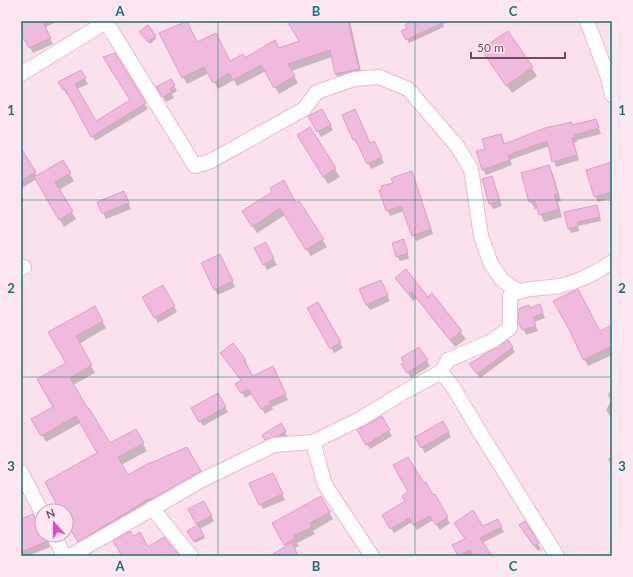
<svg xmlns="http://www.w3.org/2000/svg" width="633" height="577" viewBox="0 0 633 577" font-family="Lato,sans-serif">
<rect width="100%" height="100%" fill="#fbe1ed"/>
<path fill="#0003" d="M 21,21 L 58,21 L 44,28 L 53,44 L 33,53 L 21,31 Z
M 186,21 L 192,21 L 187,24 L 197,43 L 230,62 L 300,41 L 295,21 L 350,21 L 362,76 L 340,81 L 336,74 L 332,57 L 291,71 L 298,83 L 279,94 L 266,71 L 237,86 L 234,80 L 218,89 L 209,73 L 187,84 L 161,34 Z
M 419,21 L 451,21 L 443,24 L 444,27 L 409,43 L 403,31 Z
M 508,32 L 537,76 L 512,93 L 487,58 Z
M 142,34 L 155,36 L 156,39 L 150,44 Z
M 115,54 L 148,109 L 95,141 L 69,94 L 67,95 L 60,82 L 81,71 L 88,84 L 77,89 L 96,123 L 131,100 Z
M 171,80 L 177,91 L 172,94 L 174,98 L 166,102 L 157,87 Z
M 322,110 L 333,130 L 321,137 L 310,117 Z
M 354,111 L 370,144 L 377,148 L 384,163 L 371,169 L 359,144 L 357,145 L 354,139 Z
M 596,120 L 601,134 L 577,140 L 577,142 L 574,143 L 579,160 L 556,167 L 549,146 L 510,160 L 512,165 L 486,175 L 483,170 L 478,152 L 486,149 L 501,135 L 505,144 L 571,123 L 573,126 Z
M 309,128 L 340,177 L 328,184 L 303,144 Z
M 21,150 L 37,176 L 62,162 L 74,181 L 59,190 L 76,219 L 64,227 L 36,179 L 21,189 Z
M 612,165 L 612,198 L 598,202 L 595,196 Z
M 549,166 L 553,174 L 561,201 L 558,202 L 562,217 L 544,222 L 538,208 L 535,209 L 530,201 Z
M 412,173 L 433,234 L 416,241 L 404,211 L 390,216 L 387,210 L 383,190 Z
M 492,177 L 502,206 L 493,209 L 490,204 Z
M 126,197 L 131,209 L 106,219 L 98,203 Z
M 299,202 L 327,247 L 311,256 L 285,215 L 257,233 L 243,211 L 296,204 Z
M 597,206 L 601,221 L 578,226 L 579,231 L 571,233 L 569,228 Z
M 404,241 L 409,258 L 411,258 L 400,261 L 397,256 Z
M 265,244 L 277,265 L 267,270 L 255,249 Z
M 223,261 L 235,287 L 218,295 L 215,290 Z
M 396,278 L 428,298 L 432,295 L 466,339 L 455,347 L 416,298 L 413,301 Z
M 163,286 L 177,312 L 158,323 L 143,297 Z
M 383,286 L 390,301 L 370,310 L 366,304 Z
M 318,303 L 343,348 L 334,353 L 309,309 Z
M 94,307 L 106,328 L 79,344 L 95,373 L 73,385 L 110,444 L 135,430 L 147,451 L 121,465 L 128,476 L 186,448 L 204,479 L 83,548 L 66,518 L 66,511 L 62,511 L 99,453 L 80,423 L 46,442 L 33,419 L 54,407 L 67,364 L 49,332 Z
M 530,309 L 542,310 L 545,318 L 534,322 L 538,331 L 526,335 L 520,322 Z
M 612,326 L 612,355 L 588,366 L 584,359 L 600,332 Z
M 508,341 L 515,352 L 480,378 L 470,364 Z
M 419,348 L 430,366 L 411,378 L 403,365 Z
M 225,358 L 245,360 L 253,377 L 275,373 L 288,400 L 272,407 L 273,409 L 265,414 L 252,394 L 245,398 L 237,384 L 242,381 Z
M 612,387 L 612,419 L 606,410 L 611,401 L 608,395 Z
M 218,394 L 228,412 L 203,426 L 193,409 Z
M 381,417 L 392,436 L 370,449 L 358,430 Z
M 443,422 L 451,437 L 425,453 L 416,437 Z
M 281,425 L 288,437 L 269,445 L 263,436 Z
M 612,456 L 612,466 L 608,459 Z
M 273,474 L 285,500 L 263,509 L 260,504 Z
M 410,493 L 434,496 L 450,523 L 440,530 L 433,520 L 417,530 L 412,522 L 394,533 L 383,515 L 406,501 Z
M 321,497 L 333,519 L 313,531 L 315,534 L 297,543 L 299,546 L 289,551 L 284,544 Z
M 203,502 L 214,521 L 200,529 L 205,538 L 195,543 L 188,531 L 198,526 L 189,510 Z
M 497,520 L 504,532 L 482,543 L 491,556 L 475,556 L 473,554 L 470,556 L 459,556 L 453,545 Z
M 21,521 L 42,524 L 42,535 L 46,535 L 50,547 L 28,556 L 21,556 Z
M 525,522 L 541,549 L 538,551 L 523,531 Z"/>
<path fill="#efbade" stroke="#e19bcb" d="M 21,21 L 42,21 L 51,38 L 29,48 L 21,34 Z
M 187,21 L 197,42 L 216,33 L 230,61 L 243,54 L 245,58 L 275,40 L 279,48 L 299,41 L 287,21 L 348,21 L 359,69 L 335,74 L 330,50 L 288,64 L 295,76 L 274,88 L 261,65 L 233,80 L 229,73 L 213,83 L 204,67 L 182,78 L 159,33 Z
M 412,21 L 446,21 L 406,40 L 401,31 L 407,28 L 405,25 Z
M 148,25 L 156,36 L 148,42 L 139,32 Z
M 508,31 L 533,67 L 506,86 L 481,49 Z
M 115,53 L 146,103 L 91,137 L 65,89 L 63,90 L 58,82 L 81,70 L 86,78 L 75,84 L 96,121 L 130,100 L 103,57 Z
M 171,79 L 175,85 L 170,89 L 172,92 L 163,97 L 156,87 Z
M 322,109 L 331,125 L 317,132 L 308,116 Z
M 355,109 L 370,143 L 374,141 L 382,157 L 367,164 L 355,139 L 353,140 L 342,115 Z
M 596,119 L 599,128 L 575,135 L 575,137 L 572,138 L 577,155 L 552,162 L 547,141 L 508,155 L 510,160 L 482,170 L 476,151 L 485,149 L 482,139 L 501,134 L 504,144 L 545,128 L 572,122 L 572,125 Z
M 310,127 L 336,168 L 323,177 L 297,135 Z
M 21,148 L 36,172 L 21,181 Z
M 63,160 L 71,173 L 55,182 L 73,211 L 59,220 L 34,177 Z
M 612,162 L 612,192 L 594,197 L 586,170 Z
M 549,165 L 558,194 L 554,195 L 559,209 L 539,215 L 535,201 L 529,202 L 521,173 Z
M 412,171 L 431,229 L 412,236 L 401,206 L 386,211 L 379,190 L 382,190 L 381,186 L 393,183 L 391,178 Z
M 492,176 L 500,201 L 489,204 L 482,179 Z
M 284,180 L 296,203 L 299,201 L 324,239 L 306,250 L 280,208 L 252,227 L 242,211 L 272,192 L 270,188 Z
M 124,191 L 129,203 L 102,214 L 97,202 Z
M 597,205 L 600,217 L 577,222 L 578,226 L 568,229 L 564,212 Z
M 404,239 L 408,253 L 396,257 L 392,243 Z
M 266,242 L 274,259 L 263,265 L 254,248 Z
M 220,254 L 233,281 L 214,290 L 201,263 Z
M 406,269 L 428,297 L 432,293 L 462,331 L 450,340 L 411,291 L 408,294 L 395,278 Z
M 381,280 L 388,295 L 366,305 L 359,289 Z
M 163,285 L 175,306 L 154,318 L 142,297 Z
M 578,289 L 600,331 L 612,325 L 612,346 L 583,360 L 570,331 L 553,301 Z
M 318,302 L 341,342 L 330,349 L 307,308 Z
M 540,304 L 543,313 L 533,317 L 536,326 L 522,330 L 518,322 L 518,309 L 529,305 L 530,308 Z
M 95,306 L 103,321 L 76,336 L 92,365 L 70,378 L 88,409 L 89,408 L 110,443 L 136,429 L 144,443 L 118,457 L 128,475 L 151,462 L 151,463 L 187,447 L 201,471 L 151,500 L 150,498 L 78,542 L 66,522 L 66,511 L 60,511 L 45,482 L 97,453 L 76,416 L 41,436 L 31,419 L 53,407 L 37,379 L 66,363 L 48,332 Z
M 508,340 L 513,347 L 477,374 L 469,364 Z
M 233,343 L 246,360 L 244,361 L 253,376 L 273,366 L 286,394 L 269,402 L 271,404 L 261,409 L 248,389 L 241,393 L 235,384 L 241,380 L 220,353 Z
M 419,347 L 428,360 L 407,373 L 401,364 L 404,363 L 401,358 Z
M 218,393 L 226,407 L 199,422 L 191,408 Z
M 382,416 L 390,430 L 366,445 L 357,430 Z
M 443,421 L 449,432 L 421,448 L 415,437 Z
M 281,423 L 286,431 L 278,436 L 265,440 L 262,435 Z
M 408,457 L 424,483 L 426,482 L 433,495 L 435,494 L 448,517 L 436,525 L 430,516 L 413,525 L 409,518 L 390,529 L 382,515 L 405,501 L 402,496 L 408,492 L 393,465 Z
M 273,473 L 283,494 L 259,505 L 249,483 Z
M 321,496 L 330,512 L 310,523 L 312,527 L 294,536 L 295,538 L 284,545 L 272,523 Z
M 204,501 L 212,516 L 196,524 L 188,509 Z
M 473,510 L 483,526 L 498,519 L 502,527 L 480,538 L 492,556 L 474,556 L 470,550 L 458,556 L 452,545 L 465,539 L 454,523 Z
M 33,514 L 37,520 L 42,521 L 42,535 L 46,535 L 48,541 L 21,552 L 21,519 Z
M 525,521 L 539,543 L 534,546 L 519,525 Z
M 198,525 L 204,536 L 193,541 L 187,531 Z
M 130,531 L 133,536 L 140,532 L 148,547 L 164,537 L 180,556 L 122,556 L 113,541 Z
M 292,542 L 298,556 L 270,556 Z"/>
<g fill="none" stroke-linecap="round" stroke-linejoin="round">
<defs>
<path id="street" d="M 587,21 L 608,77 L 612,95
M 106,22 L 195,166 L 211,161 L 304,109 L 317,92 L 354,79 L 379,77 L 408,89 L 457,146 L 471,169 L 481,236 L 491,264 L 502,280 L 518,291
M 21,74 L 108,21
M 21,268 L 24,267
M 441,372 L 448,360 L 492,341 L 510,328 L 510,296 C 524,287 543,289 559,286 C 578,282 596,273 612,262
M 313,442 L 325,485 L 372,556
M 21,472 L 42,513
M 152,508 L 191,556
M 54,535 L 64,556
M 70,556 L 202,480 L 274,445 L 313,442 L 362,418 L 404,392 L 441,372 L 453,387 L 481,434 L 557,556"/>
</defs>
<use href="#street" stroke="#dfbed1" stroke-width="16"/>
<use href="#street" stroke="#fff" stroke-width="14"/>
</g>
<path fill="none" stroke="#0f766e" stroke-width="1" stroke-opacity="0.55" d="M 218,21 L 218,556M 415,21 L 415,556M 21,200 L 612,200M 21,377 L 612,377"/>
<rect width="633" height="577" fill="none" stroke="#fee7f2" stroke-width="44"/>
<g transform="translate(54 523) rotate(339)"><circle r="19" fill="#fee7f2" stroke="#c6a8ba"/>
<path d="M0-3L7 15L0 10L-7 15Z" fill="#e14bc9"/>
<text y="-6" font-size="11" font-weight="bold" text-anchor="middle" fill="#714965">N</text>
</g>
<path d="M471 52v6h94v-6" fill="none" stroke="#714965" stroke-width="2"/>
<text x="477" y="52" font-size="12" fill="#714965" stroke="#fee7f2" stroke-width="3" paint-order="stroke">50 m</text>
<rect x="22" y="22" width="589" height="533" fill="none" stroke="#0f766e" stroke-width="1.5"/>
<g font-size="13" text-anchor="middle" font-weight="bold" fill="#0f766e">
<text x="120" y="16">A</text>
<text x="316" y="16">B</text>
<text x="513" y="16">C</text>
<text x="11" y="115">1</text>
<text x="622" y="115">1</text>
<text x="11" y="293">2</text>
<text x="622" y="293">2</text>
<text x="11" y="471">3</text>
<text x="622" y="471">3</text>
<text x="120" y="571">A</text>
<text x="316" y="571">B</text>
<text x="513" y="571">C</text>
</g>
</svg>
